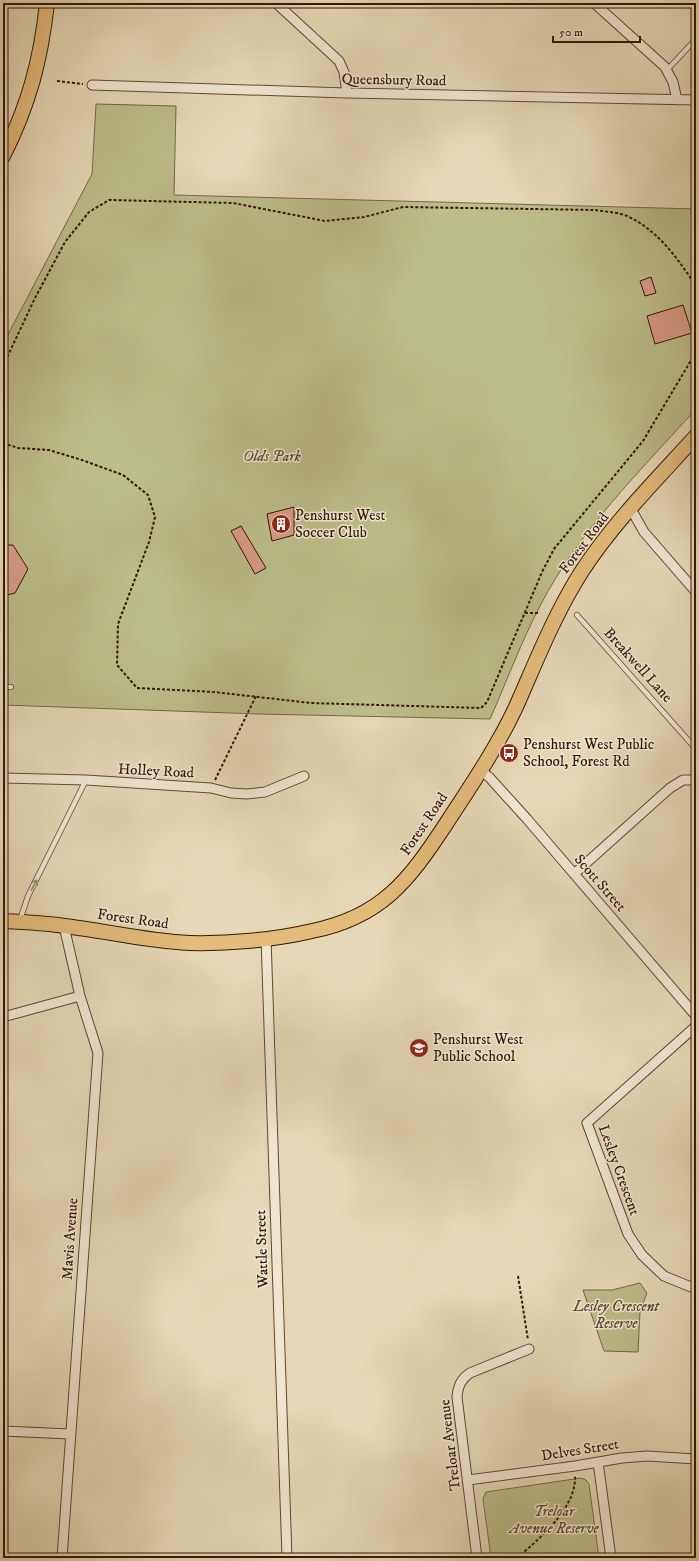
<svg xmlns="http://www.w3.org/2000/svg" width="699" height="1561" viewBox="0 0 699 1561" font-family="'IM FELL DW Pica',serif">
<rect width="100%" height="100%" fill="#e6d8b6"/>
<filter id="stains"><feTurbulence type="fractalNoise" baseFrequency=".005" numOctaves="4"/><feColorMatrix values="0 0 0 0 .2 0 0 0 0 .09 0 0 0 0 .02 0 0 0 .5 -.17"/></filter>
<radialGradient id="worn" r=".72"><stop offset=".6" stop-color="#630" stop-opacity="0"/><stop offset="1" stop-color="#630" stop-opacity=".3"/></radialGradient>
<path fill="#bbbd8a" stroke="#786a48" d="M 96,104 L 176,106 L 174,195 L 696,209 L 696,409 C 641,470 578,532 540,606 C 521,642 507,681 490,719 L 259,714 L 3,705 L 3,344 L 92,174 Z
M 640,1283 L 647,1293 L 640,1312 L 638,1352 L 604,1351 L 583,1290 L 612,1290 Z
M 581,1478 L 586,1480 L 589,1484 L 599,1558 L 491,1558 L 483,1499 L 486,1492 Z"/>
<path fill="#d79a85" stroke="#361607" d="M 651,277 L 656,293 L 645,296 L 640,281 Z
M 683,305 L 692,333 L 655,344 L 647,316 Z
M 294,507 L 294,535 L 272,541 L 267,514 Z
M 241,526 L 266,568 L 255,574 L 231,531 Z
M 3,545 L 13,545 L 28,569 L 15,593 L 3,596 Z"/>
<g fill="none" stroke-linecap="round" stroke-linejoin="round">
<defs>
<path id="service" d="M 667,70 L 696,39
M 577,615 L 696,749
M 3,687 L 11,687
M 20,920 L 28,896 L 86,780"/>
<path id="minor" d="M 276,3 L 339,61 L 344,72 L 347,93
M 594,3 L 665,67 L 673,82 L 677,100
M 92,85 L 347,93 L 696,100
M 631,509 L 644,532 L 696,592
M 480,770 L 489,777 L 527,819 L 696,1016
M 3,778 L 86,780 L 211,788 L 231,793 L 247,794 L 265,792 L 304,776
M 574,874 L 670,788 L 683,780 L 696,780
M 266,938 L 287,1558
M 3,1017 L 80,996
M 696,1026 L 587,1123 L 628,1234 L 642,1255 L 664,1276 L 696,1289
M 3,1431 L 70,1434
M 598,1462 L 611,1558
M 468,1480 L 575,1466 L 622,1458 L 647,1456 L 696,1459
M 62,1558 L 98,1053 L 80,996 L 64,926
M 477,1558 L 457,1397 C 458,1386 461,1379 470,1373 L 529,1349"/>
<path id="primary" d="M 3,156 C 29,105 41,59 47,3
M 3,921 C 24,922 45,923 65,926 C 106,931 147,941 189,943 C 227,944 274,940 312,931 C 382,917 409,880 446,824 C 470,787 496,749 515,709 C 536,662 554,615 582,571 C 614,522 657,479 696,436"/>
</defs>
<use href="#service" stroke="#624633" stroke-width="6"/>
<use href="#minor" stroke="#624633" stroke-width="11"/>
<use href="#primary" stroke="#361607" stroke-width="16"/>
<path stroke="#361607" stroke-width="2" stroke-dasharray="3 2" stroke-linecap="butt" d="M 57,81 L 83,84
M 3,366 L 35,298 L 65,242 L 89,212 L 109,200 L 233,203 L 325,221 L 364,217 L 403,207 L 596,210 C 606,212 618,212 627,216 C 658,230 678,259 696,286
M 3,443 L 18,448 L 49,450 L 82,460 L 123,475 L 148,495 L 155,517 L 149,542 L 118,624 L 117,665 L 137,688 L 214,692 L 311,703 L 481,708 L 487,702 L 542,572 L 554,549 L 643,441 L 696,352
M 525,613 L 538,613
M 215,780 L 256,696
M 518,1276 L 528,1340
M 517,1558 C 539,1539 577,1508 575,1475"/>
<use href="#service" stroke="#efe6d0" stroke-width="4.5"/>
<use href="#minor" stroke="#efe6d0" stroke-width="9"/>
<use href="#primary" stroke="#e3bc7b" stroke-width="14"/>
</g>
<defs><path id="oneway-shaft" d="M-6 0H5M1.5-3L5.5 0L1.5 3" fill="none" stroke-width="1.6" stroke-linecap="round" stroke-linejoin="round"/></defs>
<use stroke="#9c8876" href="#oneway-shaft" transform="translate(34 885) rotate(-63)"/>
<defs>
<symbol id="building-disc" viewBox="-11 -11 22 22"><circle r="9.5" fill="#8f2418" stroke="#efe6d0"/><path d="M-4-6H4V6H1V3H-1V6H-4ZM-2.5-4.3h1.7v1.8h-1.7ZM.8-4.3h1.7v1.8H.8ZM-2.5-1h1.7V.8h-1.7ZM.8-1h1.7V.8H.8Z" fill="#fff"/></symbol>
<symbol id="bus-disc" viewBox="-11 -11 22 22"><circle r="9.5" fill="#8f2418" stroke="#efe6d0"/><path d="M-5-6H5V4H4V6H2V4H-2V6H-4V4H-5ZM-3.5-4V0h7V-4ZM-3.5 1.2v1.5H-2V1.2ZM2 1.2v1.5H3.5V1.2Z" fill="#fff"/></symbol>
<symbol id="school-disc" viewBox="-11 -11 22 22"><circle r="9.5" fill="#8f2418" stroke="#efe6d0"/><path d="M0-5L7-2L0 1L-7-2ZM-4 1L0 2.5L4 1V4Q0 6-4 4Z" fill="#fff"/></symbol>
</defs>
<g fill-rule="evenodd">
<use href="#building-disc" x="270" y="513" width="22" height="22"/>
<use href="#bus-disc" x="498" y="742" width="22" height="22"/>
<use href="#school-disc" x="408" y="1037" width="22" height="22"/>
</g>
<g text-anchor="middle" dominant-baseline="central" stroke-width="3" stroke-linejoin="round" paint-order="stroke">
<g font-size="15" fill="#361607" stroke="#efe6d0">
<text transform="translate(394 80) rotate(1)">Queensbury Road</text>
<text transform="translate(584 543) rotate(-53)">Forest Road</text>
<text transform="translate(638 665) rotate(48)">Breakwell Lane</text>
<text transform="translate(156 771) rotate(3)">Holley Road</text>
<text transform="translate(424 824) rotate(-56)">Forest Road</text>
<text transform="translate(600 883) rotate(49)">Scott Street</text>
<text transform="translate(133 919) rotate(8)">Forest Road</text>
<text transform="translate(619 1170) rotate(70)">Lesley Crescent</text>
<text transform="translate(70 1239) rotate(-86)">Mavis Avenue</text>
<text transform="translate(262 1249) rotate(-92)">Wattle Street</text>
<text transform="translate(450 1445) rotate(-97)">Treloar Avenue</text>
<text transform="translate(580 1450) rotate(-9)">Delves Street</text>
</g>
<g font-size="15" font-style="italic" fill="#5e482e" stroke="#efe6d0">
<text x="272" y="456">Olds Park</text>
<text x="616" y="1306">Lesley Crescent<tspan x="616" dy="17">Reserve</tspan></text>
<text x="554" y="1511">Treloar<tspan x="554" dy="17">Avenue Reserve</tspan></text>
</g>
<g font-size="15" fill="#361607" stroke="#efe6d0" text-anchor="start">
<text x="295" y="515">Penshurst West<tspan x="295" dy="17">Soccer Club</tspan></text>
<text x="523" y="744">Penshurst West Public<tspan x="523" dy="17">School, Forest Rd</tspan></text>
<text x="433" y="1039">Penshurst West<tspan x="433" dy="17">Public School</tspan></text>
</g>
</g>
<rect width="699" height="1561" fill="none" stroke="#e6d8b6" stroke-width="16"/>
<rect x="4" y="4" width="691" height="1553" fill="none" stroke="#361607" stroke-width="2"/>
<rect x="8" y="8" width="683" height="1545" fill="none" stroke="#361607"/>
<path d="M553 36v6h87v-6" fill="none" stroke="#361607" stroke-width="2"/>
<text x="559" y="36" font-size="12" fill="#361607" stroke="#efe6d0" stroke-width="3" paint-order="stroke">50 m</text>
<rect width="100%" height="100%" filter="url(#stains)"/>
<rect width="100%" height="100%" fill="url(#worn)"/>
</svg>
